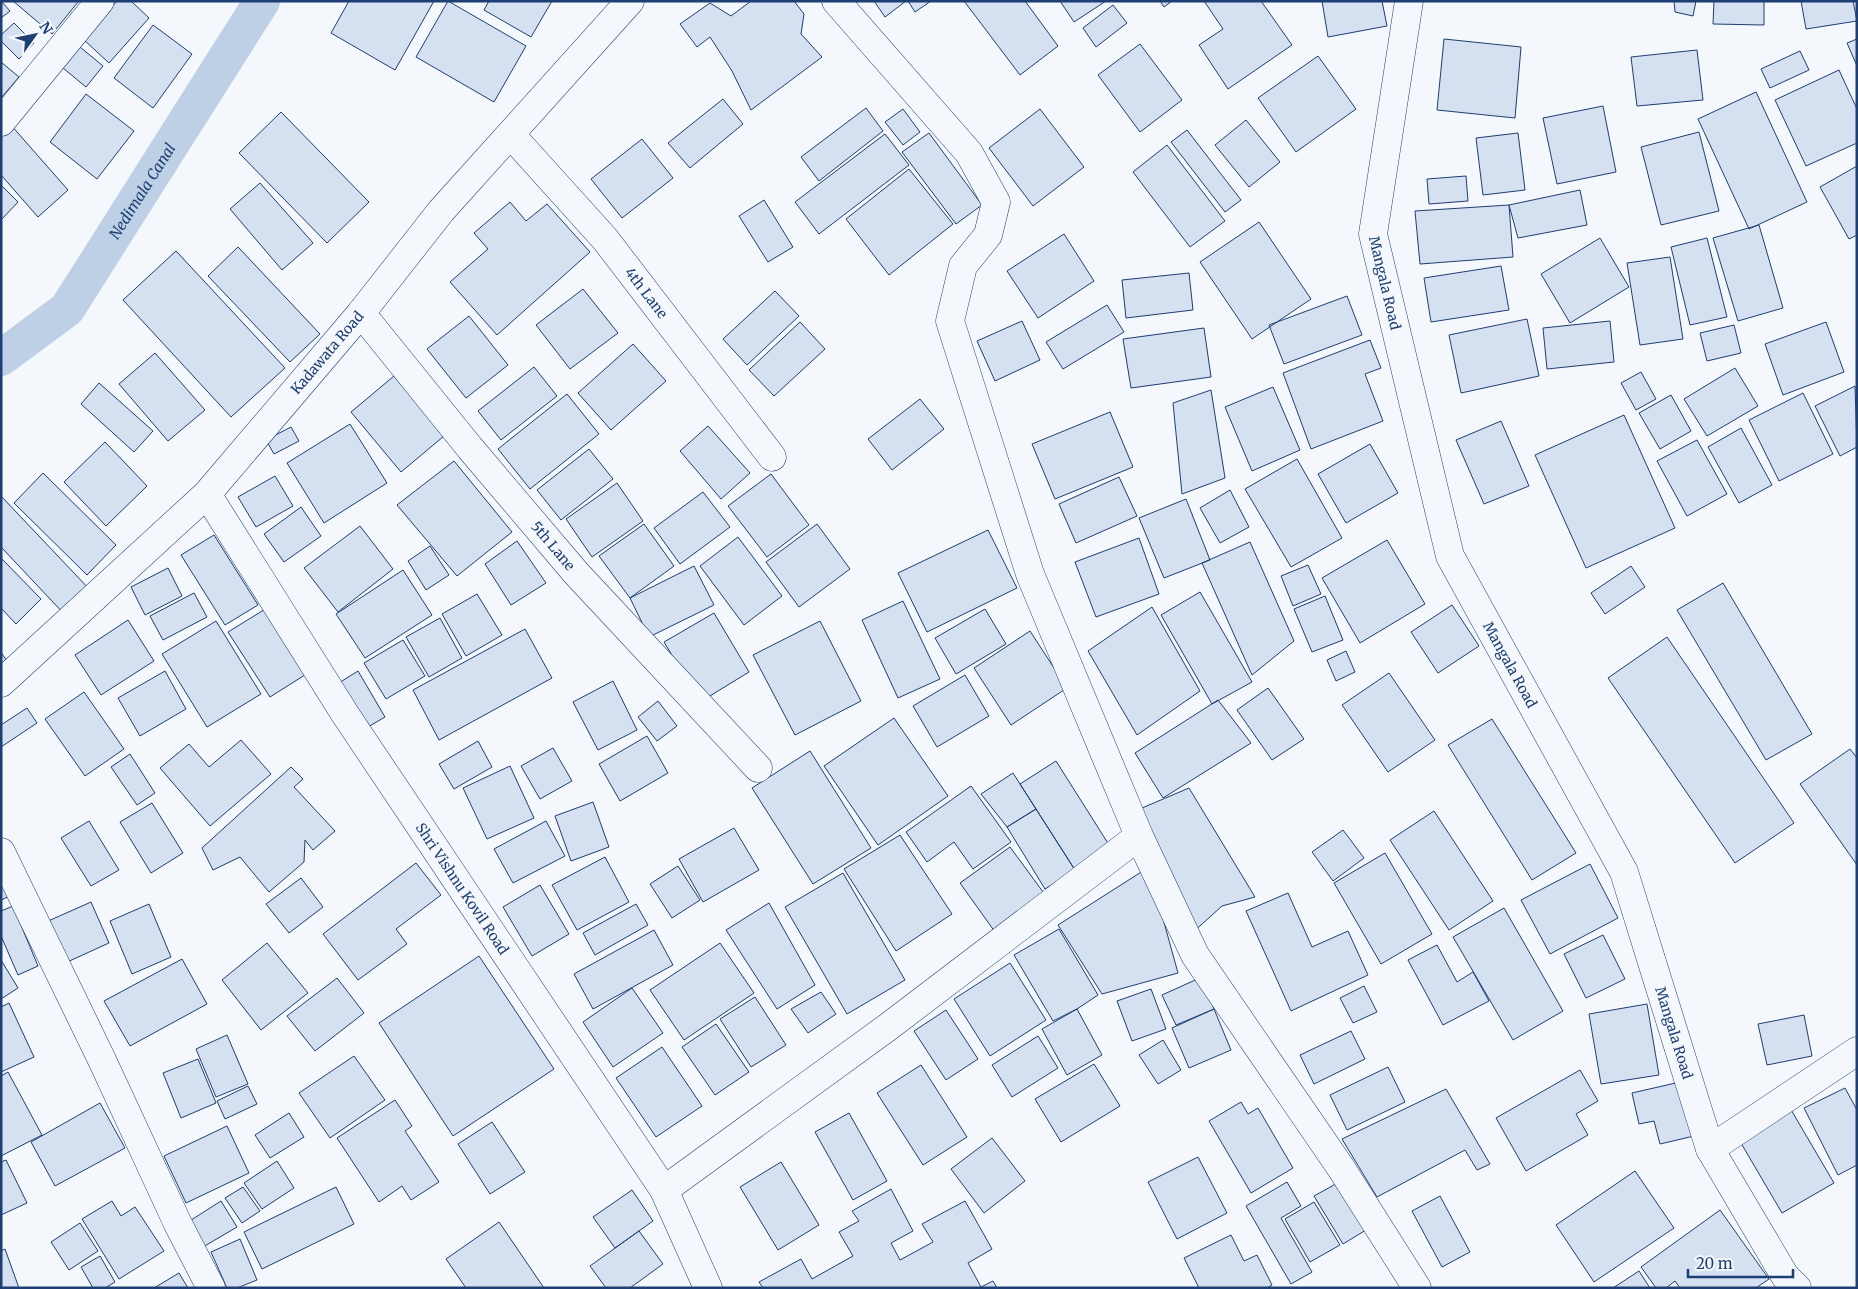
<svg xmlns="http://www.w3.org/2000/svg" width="1858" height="1289" viewBox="0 0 1858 1289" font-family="Merriweather,serif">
<rect width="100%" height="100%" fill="#f4f7fb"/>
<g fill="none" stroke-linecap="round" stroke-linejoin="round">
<path stroke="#bed0e5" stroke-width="36" id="s1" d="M 1,358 L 67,309 L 262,1"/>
</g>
<path fill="#d5e0f0" stroke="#1d3f73" d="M 1,1 L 10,11 L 1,18 Z
M 13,1 L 77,1 L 78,2 L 52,34 Z
M 117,1 L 131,1 L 149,18 L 109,63 L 83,39 Z
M 349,1 L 434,1 L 395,70 L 331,33 Z
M 448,1 L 526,46 L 494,102 L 416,57 Z
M 489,1 L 552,1 L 531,37 L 484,10 Z
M 751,1 L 794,1 L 804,14 L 801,34 L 822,57 L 751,110 L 732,71 L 710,37 L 697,47 L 680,24 L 710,3 L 731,16 Z
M 874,1 L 906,1 L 885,17 Z
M 908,1 L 931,1 L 915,12 Z
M 964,1 L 1025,1 L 1058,46 L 1020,75 Z
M 1060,1 L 1106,1 L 1074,22 Z
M 1160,1 L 1172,1 L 1164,7 Z
M 1204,1 L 1261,1 L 1292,45 L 1228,89 L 1199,45 L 1223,29 Z
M 1322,1 L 1382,1 L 1387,26 L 1328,37 Z
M 1674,1 L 1696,1 L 1693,16 L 1675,12 Z
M 1714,1 L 1764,1 L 1764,25 L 1713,24 Z
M 1801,1 L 1853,1 L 1857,21 L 1806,29 Z
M 1113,5 L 1127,23 L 1096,47 L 1083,28 Z
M 14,23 L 34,43 L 19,59 L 1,41 L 1,35 Z
M 153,25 L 192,54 L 153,108 L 114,78 Z
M 1444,39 L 1521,47 L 1515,118 L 1437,110 Z
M 1857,39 L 1857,66 L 1847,43 Z
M 1140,44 L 1182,100 L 1140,132 L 1098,75 Z
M 80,47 L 103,66 L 86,87 L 63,68 Z
M 1697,50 L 1703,100 L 1637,106 L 1631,57 Z
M 1800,51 L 1809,70 L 1770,88 L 1761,69 Z
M 1318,56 L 1356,109 L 1296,152 L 1258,98 Z
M 1,62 L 19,77 L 1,98 Z
M 1839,70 L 1857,109 L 1857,143 L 1806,166 L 1775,100 Z
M 1756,92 L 1807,202 L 1749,229 L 1698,119 Z
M 86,94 L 134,131 L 97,179 L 50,142 Z
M 723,99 L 743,124 L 690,168 L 668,143 Z
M 1603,106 L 1616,172 L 1557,184 L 1543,118 Z
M 866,108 L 883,131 L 819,181 L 801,157 Z
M 903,109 L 920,132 L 903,145 L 885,122 Z
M 1040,109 L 1084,167 L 1033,206 L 989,148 Z
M 281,112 L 369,202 L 327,243 L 239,153 Z
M 1246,120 L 1280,162 L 1249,187 L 1215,145 Z
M 10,124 L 68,190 L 38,217 L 1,175 L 1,131 Z
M 1187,130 L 1241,200 L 1225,212 L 1171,142 Z
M 1699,132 L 1719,211 L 1661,225 L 1641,147 Z
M 929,133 L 982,205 L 956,224 L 902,152 Z
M 1518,133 L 1525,190 L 1483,195 L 1476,138 Z
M 885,134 L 909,165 L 819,234 L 795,202 Z
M 642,139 L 673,178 L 622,218 L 591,179 Z
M 1167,145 L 1225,221 L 1190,247 L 1133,172 Z
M 1857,166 L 1857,235 L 1849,239 L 1820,187 Z
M 909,169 L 953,224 L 889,275 L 846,219 Z
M 1466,176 L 1468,201 L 1429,204 L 1427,179 Z
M 260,183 L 313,243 L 282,270 L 230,209 Z
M 1,185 L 18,202 L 1,220 Z
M 1580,190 L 1587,225 L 1518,238 L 1509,205 Z
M 764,200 L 793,247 L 768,262 L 739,216 Z
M 510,202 L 526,221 L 547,204 L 590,252 L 497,335 L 450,282 L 488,249 L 474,233 Z
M 1509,205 L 1513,257 L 1420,264 L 1415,211 Z
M 1259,222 L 1311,299 L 1252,339 L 1200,262 Z
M 1759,225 L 1783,308 L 1738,321 L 1713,238 Z
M 1064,234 L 1094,281 L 1038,318 L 1007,271 Z
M 1600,238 L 1629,287 L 1570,323 L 1541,274 Z
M 1707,238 L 1727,317 L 1690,325 L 1671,247 Z
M 238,247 L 320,334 L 290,362 L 208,276 Z
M 176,251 L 285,368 L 231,417 L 123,300 Z
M 1670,257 L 1683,339 L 1640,345 L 1627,263 Z
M 1501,266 L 1509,310 L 1431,322 L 1424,278 Z
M 1189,273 L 1193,310 L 1126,318 L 1122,280 Z
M 583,289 L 618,333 L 570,369 L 536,325 Z
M 775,291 L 799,316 L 747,365 L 723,339 Z
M 1347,296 L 1362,335 L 1284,364 L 1269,325 Z
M 1107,305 L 1124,332 L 1063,369 L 1046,342 Z
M 469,316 L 508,365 L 466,398 L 427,349 Z
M 1527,319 L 1539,376 L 1461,393 L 1449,335 Z
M 1022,321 L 1040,360 L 995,381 L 977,341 Z
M 1610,321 L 1614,362 L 1547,369 L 1543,328 Z
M 800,322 L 825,349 L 774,396 L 749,370 Z
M 1826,322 L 1844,372 L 1783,395 L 1765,344 Z
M 1734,325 L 1741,353 L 1707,361 L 1700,333 Z
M 1204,328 L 1211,377 L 1131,388 L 1123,339 Z
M 1370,340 L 1381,368 L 1365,374 L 1383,421 L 1311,449 L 1283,373 Z
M 633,344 L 666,381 L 611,430 L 578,393 Z
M 155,353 L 205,410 L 168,441 L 119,384 Z
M 534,367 L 557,396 L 501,440 L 478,411 Z
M 1735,368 L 1758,406 L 1707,436 L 1684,399 Z
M 1641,372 L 1656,399 L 1636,410 L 1621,383 Z
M 394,376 L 444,436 L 401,472 L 351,412 Z
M 99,383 L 153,431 L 134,452 L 81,404 Z
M 1855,386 L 1857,447 L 1840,456 L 1815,406 Z
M 1273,387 L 1300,450 L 1252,471 L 1225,407 Z
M 1211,390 L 1225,478 L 1182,494 L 1173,403 Z
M 1803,393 L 1833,454 L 1779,481 L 1749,420 Z
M 567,394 L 599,434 L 530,489 L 498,449 Z
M 1671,395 L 1691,431 L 1660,449 L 1639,413 Z
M 920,399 L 944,429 L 892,470 L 868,439 Z
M 1110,412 L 1133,467 L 1055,499 L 1032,444 Z
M 1624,415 L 1675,528 L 1586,568 L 1535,455 Z
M 1501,421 L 1529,486 L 1484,504 L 1456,440 Z
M 350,424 L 387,483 L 324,523 L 287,463 Z
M 708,426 L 750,473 L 721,499 L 680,451 Z
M 291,427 L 299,441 L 274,454 L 266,440 Z
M 1741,428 L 1772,485 L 1739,503 L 1708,447 Z
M 1697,440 L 1727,494 L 1687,516 L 1657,461 Z
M 105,442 L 147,486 L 106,526 L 64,482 Z
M 1370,444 L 1398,493 L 1346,523 L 1318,474 Z
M 589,449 L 613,479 L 561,520 L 537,490 Z
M 1297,459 L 1342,538 L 1291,567 L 1245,489 Z
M 454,461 L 512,532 L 457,576 L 397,505 Z
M 43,473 L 116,545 L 87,575 L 14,503 Z
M 771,474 L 809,525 L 767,557 L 728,506 Z
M 275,476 L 293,506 L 256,527 L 238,497 Z
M 1119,477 L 1137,516 L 1076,543 L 1059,504 Z
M 617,483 L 643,521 L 592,557 L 566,519 Z
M 1230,490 L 1249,527 L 1220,543 L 1200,508 Z
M 703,492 L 730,527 L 680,564 L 654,528 Z
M 1,496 L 92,592 L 67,617 L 1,547 Z
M 1186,499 L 1210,560 L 1164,578 L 1139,518 Z
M 301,507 L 321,536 L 284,562 L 264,534 Z
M 644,524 L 674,566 L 630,598 L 599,556 Z
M 817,524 L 850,569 L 799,607 L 766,562 Z
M 360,526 L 393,569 L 338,612 L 304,568 Z
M 988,530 L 1017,588 L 927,632 L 898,573 Z
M 214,535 L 258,605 L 225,625 L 181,555 Z
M 738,537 L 782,596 L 744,625 L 700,566 Z
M 1139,538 L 1159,594 L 1096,617 L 1075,562 Z
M 1387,540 L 1425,604 L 1360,643 L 1322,578 Z
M 517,541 L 546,583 L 511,605 L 485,564 Z
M 1250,542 L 1294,641 L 1252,675 L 1202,563 Z
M 430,546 L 449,575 L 426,590 L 408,561 Z
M 1,558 L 41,599 L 16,624 L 1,608 Z
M 1308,565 L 1321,594 L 1293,606 L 1281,576 Z
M 694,566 L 714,605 L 649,637 L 630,598 Z
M 1631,566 L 1645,587 L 1605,614 L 1591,593 Z
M 168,568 L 182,596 L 145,615 L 131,587 Z
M 403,570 L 432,615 L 365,658 L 336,614 Z
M 1723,583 L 1812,734 L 1766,760 L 1677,610 Z
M 1200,592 L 1252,682 L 1212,704 L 1161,615 Z
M 194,593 L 207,617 L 163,640 L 150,616 Z
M 477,594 L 502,635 L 466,656 L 442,614 Z
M 1325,596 L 1343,640 L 1312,652 L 1294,609 Z
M 903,601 L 940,679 L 898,698 L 862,620 Z
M 1452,605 L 1479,646 L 1438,673 L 1411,632 Z
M 1152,607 L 1200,691 L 1137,735 L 1088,651 Z
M 267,608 L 308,673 L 270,697 L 228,632 Z
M 985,609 L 1006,644 L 956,674 L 935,638 Z
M 714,613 L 749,672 L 700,702 L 664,642 Z
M 440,618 L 462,658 L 429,677 L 406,637 Z
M 128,620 L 154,661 L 101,695 L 75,655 Z
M 216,621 L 261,694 L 207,727 L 162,654 Z
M 820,621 L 861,701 L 795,735 L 753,655 Z
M 525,629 L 552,678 L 439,740 L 413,690 Z
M 1030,631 L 1067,688 L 1011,725 L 974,668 Z
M 1667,637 L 1794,823 L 1735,863 L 1608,678 Z
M 403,640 L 425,676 L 386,699 L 364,663 Z
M 1346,651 L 1355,672 L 1336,681 L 1327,660 Z
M 1,652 L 13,671 L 1,679 Z
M 165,671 L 186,709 L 140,736 L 118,698 Z
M 358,671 L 385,717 L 361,731 L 334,686 Z
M 1389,673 L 1435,740 L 1388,772 L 1342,705 Z
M 965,675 L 989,716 L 937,747 L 913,706 Z
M 613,681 L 637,730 L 598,750 L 573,702 Z
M 1268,688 L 1304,739 L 1272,760 L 1237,710 Z
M 84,692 L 124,749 L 85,776 L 45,719 Z
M 1218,700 L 1251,743 L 1163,798 L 1135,753 Z
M 658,701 L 677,726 L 657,741 L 638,717 Z
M 27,708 L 37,723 L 1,747 L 1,725 Z
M 894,718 L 948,796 L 878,845 L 824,766 Z
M 1492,719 L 1576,853 L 1532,880 L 1448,745 Z
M 647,736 L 668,773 L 620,801 L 599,764 Z
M 241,740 L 271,774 L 210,826 L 160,768 L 189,744 L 209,767 Z
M 478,741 L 492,767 L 454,789 L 439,764 Z
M 553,748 L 572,781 L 540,799 L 521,766 Z
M 1850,749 L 1857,758 L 1857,865 L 1800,784 Z
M 810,751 L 871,848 L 813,884 L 752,788 Z
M 130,754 L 155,793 L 137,805 L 111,767 Z
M 1056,761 L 1111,848 L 1075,870 L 1020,784 Z
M 510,766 L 534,818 L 487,839 L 463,788 Z
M 291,767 L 303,779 L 294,787 L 335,831 L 313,850 L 305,840 L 304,862 L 269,892 L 240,857 L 213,870 L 202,848 Z
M 1013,773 L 1036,809 L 1007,827 L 981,794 Z
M 971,786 L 1011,842 L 973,869 L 954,842 L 927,862 L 906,832 Z
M 1189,788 L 1255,897 L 1222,906 L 1191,934 L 1135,811 Z
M 593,802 L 609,847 L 571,861 L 555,816 Z
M 152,803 L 183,853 L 151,873 L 120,822 Z
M 1036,809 L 1075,870 L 1045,889 L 1007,827 Z
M 1434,811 L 1493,901 L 1449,930 L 1390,840 Z
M 89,821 L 119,870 L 91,886 L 61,838 Z
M 546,821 L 565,856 L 513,883 L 494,849 Z
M 734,828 L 759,870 L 703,902 L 679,859 Z
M 1343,830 L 1364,858 L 1333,881 L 1312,852 Z
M 900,835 L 952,914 L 896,951 L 844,869 Z
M 1010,847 L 1046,896 L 995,932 L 960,883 Z
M 1385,853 L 1432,934 L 1381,964 L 1334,883 Z
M 605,857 L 629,902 L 577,930 L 552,885 Z
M 416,863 L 441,895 L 396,929 L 407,944 L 358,980 L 323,934 Z
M 1590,864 L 1618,918 L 1550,954 L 1521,900 Z
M 678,866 L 700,900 L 672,918 L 650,884 Z
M 1146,869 L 1152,879 L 1178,973 L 1102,994 L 1058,925 Z
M 843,873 L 905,980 L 847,1014 L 785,907 Z
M 1,877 L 10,896 L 1,900 Z
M 301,878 L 323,907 L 289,933 L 266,904 Z
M 540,885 L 569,934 L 532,956 L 503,907 Z
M 1288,893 L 1312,947 L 1348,931 L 1368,975 L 1291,1011 L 1246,911 Z
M 91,902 L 109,943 L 65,963 L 46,922 Z
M 769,903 L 815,985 L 777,1009 L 726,930 Z
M 149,904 L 171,957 L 132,974 L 110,921 Z
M 636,904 L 648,925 L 595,955 L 583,933 Z
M 13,906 L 38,966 L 18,975 L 1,936 L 1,911 Z
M 1504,908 L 1563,1011 L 1513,1040 L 1453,937 Z
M 1059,929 L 1098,995 L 1077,1009 L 1053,1021 L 1014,955 Z
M 654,930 L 673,965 L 593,1009 L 574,974 Z
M 1603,935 L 1625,979 L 1586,998 L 1564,954 Z
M 267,943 L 308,993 L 261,1030 L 222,980 Z
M 720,943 L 754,993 L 684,1040 L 650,990 Z
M 1437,945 L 1457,982 L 1473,972 L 1489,1001 L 1443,1025 L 1408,960 Z
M 479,956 L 554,1069 L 453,1136 L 379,1023 Z
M 182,959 L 207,1004 L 130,1046 L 104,1001 Z
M 1,960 L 18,988 L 1,999 Z
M 1010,963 L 1046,1020 L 990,1056 L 954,999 Z
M 1202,977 L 1214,1009 L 1176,1025 L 1162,995 Z
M 337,978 L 364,1013 L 315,1051 L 287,1016 Z
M 1364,986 L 1377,1012 L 1353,1023 L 1340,998 Z
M 632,988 L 663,1033 L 613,1067 L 583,1022 Z
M 1151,989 L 1166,1029 L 1132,1041 L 1117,1001 Z
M 821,992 L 836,1014 L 808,1033 L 791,1009 Z
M 755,997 L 786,1045 L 751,1067 L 720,1019 Z
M 9,1003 L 34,1057 L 1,1072 L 1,1007 Z
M 1647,1004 L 1659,1075 L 1601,1084 L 1589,1014 Z
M 1077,1009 L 1102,1055 L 1067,1075 L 1042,1029 Z
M 1214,1009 L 1231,1050 L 1189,1068 L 1172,1028 Z
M 946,1010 L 978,1059 L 946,1080 L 914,1031 Z
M 1804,1015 L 1812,1056 L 1767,1065 L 1758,1024 Z
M 716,1024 L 749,1072 L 715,1095 L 682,1047 Z
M 1351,1031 L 1365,1059 L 1314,1084 L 1300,1055 Z
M 227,1035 L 248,1084 L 216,1097 L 196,1049 Z
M 1038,1036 L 1058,1068 L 1012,1097 L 992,1065 Z
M 1163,1040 L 1181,1070 L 1158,1084 L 1139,1055 Z
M 662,1047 L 702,1106 L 656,1137 L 616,1078 Z
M 354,1056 L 385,1100 L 330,1138 L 299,1093 Z
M 198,1059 L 216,1103 L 181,1118 L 163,1073 Z
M 1094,1064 L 1120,1106 L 1061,1142 L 1035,1099 Z
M 921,1065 L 967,1137 L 923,1165 L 877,1093 Z
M 1388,1067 L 1405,1102 L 1347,1130 L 1330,1095 Z
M 1580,1070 L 1598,1101 L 1576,1114 L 1588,1135 L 1526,1171 L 1496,1118 Z
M 8,1072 L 42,1135 L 1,1156 L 1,1076 Z
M 1680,1082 L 1694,1136 L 1660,1144 L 1654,1121 L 1639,1124 L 1632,1093 Z
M 248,1086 L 257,1104 L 225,1119 L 217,1101 Z
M 1845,1088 L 1857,1110 L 1857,1165 L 1838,1175 L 1804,1108 Z
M 1446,1089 L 1490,1164 L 1477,1170 L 1465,1150 L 1377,1197 L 1342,1139 Z
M 395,1100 L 412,1126 L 405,1131 L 439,1182 L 411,1200 L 402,1186 L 379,1202 L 337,1138 Z
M 1241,1102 L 1248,1114 L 1258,1108 L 1293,1168 L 1251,1193 L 1209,1121 Z
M 100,1103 L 125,1148 L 55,1186 L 31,1142 Z
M 1790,1108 L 1834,1183 L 1782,1213 L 1738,1138 Z
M 289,1113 L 304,1137 L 270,1158 L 255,1135 Z
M 849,1113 L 887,1181 L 853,1200 L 815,1132 Z
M 492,1122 L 525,1172 L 490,1194 L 458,1144 Z
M 227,1126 L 249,1173 L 186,1203 L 164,1156 Z
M 992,1138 L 1025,1181 L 984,1213 L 951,1169 Z
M 1198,1157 L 1227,1213 L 1177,1239 L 1148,1182 Z
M 6,1160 L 27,1203 L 1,1215 L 1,1162 Z
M 277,1161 L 294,1188 L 262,1209 L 244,1183 Z
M 781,1162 L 819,1225 L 778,1250 L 740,1187 Z
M 1635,1171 L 1674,1228 L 1594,1282 L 1556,1225 Z
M 1343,1180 L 1371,1227 L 1343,1244 L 1314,1196 Z
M 1287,1182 L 1301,1206 L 1281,1218 L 1312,1272 L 1291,1284 L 1246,1206 Z
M 243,1187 L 260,1211 L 242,1223 L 225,1198 Z
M 336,1187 L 354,1224 L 262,1269 L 244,1232 Z
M 891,1189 L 913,1231 L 891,1243 L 900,1260 L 933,1242 L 922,1224 L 965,1201 L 992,1249 L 968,1263 L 981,1287 L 993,1281 L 997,1288 L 763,1288 L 759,1282 L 801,1259 L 812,1279 L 853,1256 L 839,1232 L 859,1221 L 852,1211 Z
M 632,1190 L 653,1221 L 615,1248 L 593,1217 Z
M 1440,1196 L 1470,1252 L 1442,1267 L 1412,1211 Z
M 112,1201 L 121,1216 L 135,1207 L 164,1251 L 119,1279 L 82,1219 Z
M 221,1201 L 237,1227 L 203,1247 L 188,1222 Z
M 1314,1202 L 1340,1245 L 1310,1262 L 1285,1219 Z
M 1720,1210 L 1769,1279 L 1756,1288 L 1680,1288 L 1675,1281 L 1666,1288 L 1656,1288 L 1641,1267 Z
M 499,1222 L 544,1288 L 466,1288 L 446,1259 Z
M 80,1223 L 98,1251 L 69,1270 L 51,1242 Z
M 639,1231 L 663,1264 L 630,1288 L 606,1288 L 590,1266 Z
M 1231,1235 L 1244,1261 L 1257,1255 L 1272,1285 L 1267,1288 L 1199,1288 L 1184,1258 Z
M 240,1239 L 257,1280 L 237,1288 L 227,1288 L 211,1252 Z
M 5,1249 L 19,1288 L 1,1288 L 1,1251 Z
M 100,1256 L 115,1282 L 105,1288 L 93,1288 L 81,1267 Z
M 1639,1271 L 1650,1288 L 1613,1288 Z
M 179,1273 L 188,1288 L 154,1288 Z"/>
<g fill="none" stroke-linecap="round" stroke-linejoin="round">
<defs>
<g id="street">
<path id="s2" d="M 1409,1 L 1373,234 L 1450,556 L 1624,872 L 1710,1149 L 1785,1276 L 1797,1288"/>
<path d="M 1,122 L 100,1"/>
<path id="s3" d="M 511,135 L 605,239 L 772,457"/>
<path id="s4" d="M 361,313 L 470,448 L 576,573 L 758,768"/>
<path id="s5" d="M 207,494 L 345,714 L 664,1190 L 708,1288"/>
<path d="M 1139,836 L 1195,955 L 1341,1168 L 1417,1288"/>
<path d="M 1,852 L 102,1060 L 178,1224 L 211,1288"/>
<path d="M 1710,1149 L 1857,1051"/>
<path d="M 664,1190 L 888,1027 L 1139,836 L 1030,574 L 950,321 L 963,266 L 988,235 L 996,202 L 969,153 L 836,1"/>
</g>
<g id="secondary">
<path id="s6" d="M 1,683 L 207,494 L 361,313 L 441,211 L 630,1"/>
</g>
</defs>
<use href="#street" stroke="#1d3f73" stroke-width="29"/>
<use href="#secondary" stroke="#1d3f73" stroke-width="29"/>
<use href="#street" stroke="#f4f7fb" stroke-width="28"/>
<use href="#secondary" stroke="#f4f7fb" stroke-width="28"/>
</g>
<g text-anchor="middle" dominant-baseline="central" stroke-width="4" stroke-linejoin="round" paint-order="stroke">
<g font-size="14" fill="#1d3f73" stroke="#f4f7fb">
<text stroke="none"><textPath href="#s2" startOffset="286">Mangala Road</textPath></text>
<text stroke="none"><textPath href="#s3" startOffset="208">4th Lane</textPath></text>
<text stroke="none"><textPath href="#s6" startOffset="465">Kadawata Road</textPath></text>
<text stroke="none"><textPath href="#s4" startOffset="302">5th Lane</textPath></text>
<text stroke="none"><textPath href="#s2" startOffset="691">Mangala Road</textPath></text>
<text stroke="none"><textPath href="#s5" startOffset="470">Shri Vishnu Kovil Road</textPath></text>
<text stroke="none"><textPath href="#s2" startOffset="1096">Mangala Road</textPath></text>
</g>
<g font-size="15" font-style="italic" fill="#1d3f73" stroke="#f4f7fb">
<text stroke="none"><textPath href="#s1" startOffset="222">Nedimala Canal</textPath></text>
</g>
</g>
<rect width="1858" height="1289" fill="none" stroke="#1d3f73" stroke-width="5"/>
<g transform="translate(35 35) rotate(57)" stroke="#f4f7fb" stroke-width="4" paint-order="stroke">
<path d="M0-4L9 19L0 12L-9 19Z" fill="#1d3f73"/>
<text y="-8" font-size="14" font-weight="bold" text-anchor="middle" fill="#1d3f73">N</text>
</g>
<path d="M1688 1269v8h105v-8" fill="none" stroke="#1d3f73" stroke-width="2.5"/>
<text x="1696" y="1269" font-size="15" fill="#1d3f73" stroke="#f4f7fb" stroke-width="4" paint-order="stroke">20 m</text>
</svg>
